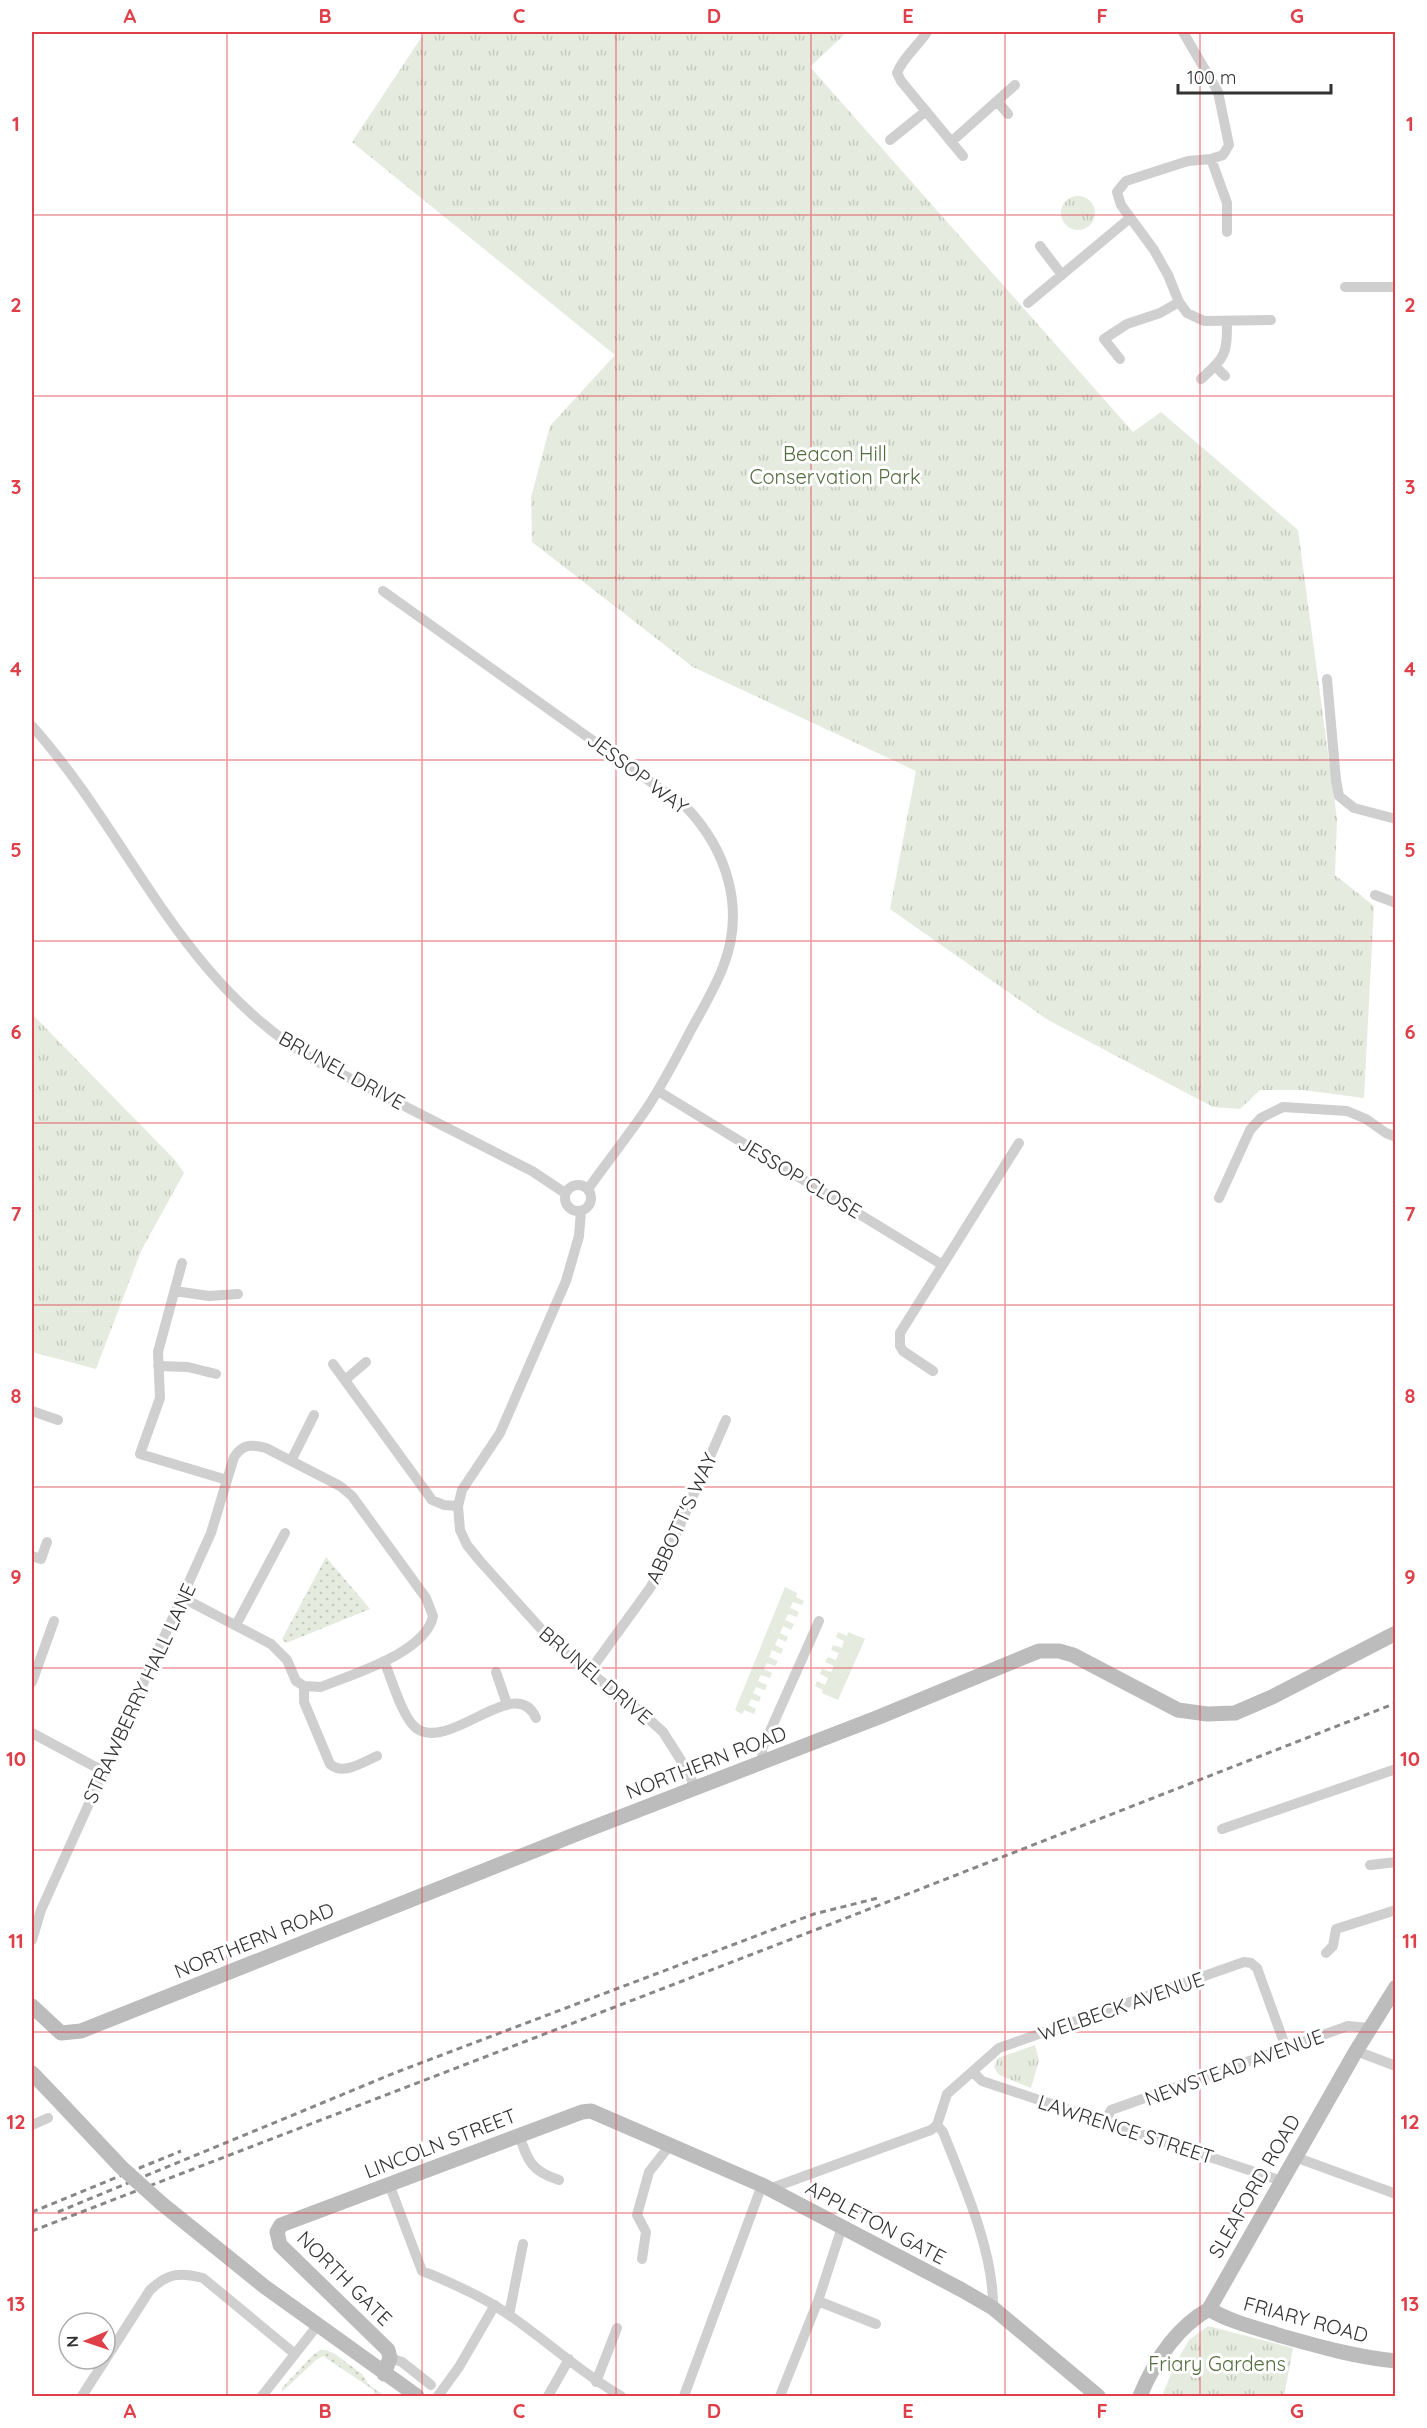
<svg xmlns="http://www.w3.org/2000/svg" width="1427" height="2428" viewBox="0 0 1427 2428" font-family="Quicksand,sans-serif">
<defs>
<pattern id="grass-dots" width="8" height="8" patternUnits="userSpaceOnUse" patternTransform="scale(1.5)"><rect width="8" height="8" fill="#e5ebde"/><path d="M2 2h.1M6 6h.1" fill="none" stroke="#c5cabf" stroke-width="1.8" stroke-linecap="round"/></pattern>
<pattern id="park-tufts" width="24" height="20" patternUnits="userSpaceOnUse" patternTransform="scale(1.5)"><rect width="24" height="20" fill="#e5ebde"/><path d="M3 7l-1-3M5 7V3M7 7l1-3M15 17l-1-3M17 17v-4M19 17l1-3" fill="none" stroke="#c5cabf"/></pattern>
</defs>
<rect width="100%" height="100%" fill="#fff"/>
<path fill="url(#grass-dots)" d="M 326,1557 L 370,1609 L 286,1643 L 282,1639 Z
M 320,2350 L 326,2350 L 335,2354 L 362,2374 L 369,2385 L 385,2396 L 373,2395 L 375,2391 L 323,2356 L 316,2360 L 282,2392 L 282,2388 L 312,2356 Z"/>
<path fill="url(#park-tufts)" d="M 425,32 L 847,32 L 810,67 L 1133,432 L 1161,412 L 1298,530 L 1337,819 L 1335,875 L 1374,906 L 1364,1098 L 1303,1090 L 1260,1090 L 1240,1109 L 1213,1107 L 1048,1020 L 890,909 L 916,771 L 693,667 L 532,542 L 531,497 L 550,426 L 615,355 L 352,142 Z
M1061 213a17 17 0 1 1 34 0a17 17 0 1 1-34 0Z
M 32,1014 L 175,1160 L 184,1173 L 141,1251 L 96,1369 L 32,1352 Z
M 1035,2045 L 1039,2060 L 1031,2088 L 999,2075 L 994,2067 L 998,2058 Z
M 1208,2326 L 1293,2348 L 1284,2396 L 1162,2396 L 1175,2364 L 1189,2340 Z"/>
<path fill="#e5ebde" d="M 785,1587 L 797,1593 L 796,1597 L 804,1601 L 802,1605 L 793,1602 L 790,1608 L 799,1612 L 797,1617 L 788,1614 L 785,1620 L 794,1624 L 791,1630 L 783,1626 L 780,1633 L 788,1637 L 786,1642 L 778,1638 L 775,1645 L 783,1649 L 781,1654 L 772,1650 L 769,1657 L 778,1661 L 775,1666 L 767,1663 L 764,1669 L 772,1673 L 770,1678 L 761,1675 L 758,1681 L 767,1685 L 765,1690 L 756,1687 L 753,1693 L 761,1697 L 759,1702 L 751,1699 L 748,1705 L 756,1709 L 754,1714 L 744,1710 L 742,1714 L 735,1710 Z
M 838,1632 L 847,1636 L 848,1632 L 865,1639 L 838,1700 L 822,1693 L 823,1690 L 815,1686 L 817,1681 L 825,1685 L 828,1678 L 820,1674 L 822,1669 L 831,1672 L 834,1666 L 825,1662 L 828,1657 L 836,1660 L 839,1653 L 831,1650 L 833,1645 L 842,1648 L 844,1641 L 836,1637 Z"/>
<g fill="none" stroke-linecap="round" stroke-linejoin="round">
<path stroke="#cfcfcf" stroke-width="10" d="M 927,32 C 918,46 903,57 897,73 L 901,81 L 963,156
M 1183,32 L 1218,92 L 1229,145 L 1223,155 L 1211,159 L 1188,161 L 1126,181 L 1117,192 L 1121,205 L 1154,250 L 1168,275 L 1179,302 L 1187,313 L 1204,321 L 1271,320
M 997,101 L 1015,85
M 890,140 L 926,111
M 951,142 L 997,101 L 1008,114
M 1211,159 L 1227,203 L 1227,232
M 1040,246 L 1062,275
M 1345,287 L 1396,287
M 1028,303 L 1130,218
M 1120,359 L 1104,339 L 1127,324 L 1160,313 L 1179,302
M 1215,366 L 1225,376
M 1201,379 C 1226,356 1227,355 1227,321
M 383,591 L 686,807 C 727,850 746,909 723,967 C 715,988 703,1008 692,1028 C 678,1055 664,1082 647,1108 C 628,1136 607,1162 588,1189
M 1327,679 L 1336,780 L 1339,796 L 1354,808 L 1396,819
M 32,726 C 133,839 179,983 318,1062 L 532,1171 L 565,1193
M 1375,895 L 1396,903
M 658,1091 L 941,1264
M565 1198a13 13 0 1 1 26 0a13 13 0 1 1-26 0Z
M 1219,1198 L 1250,1130 L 1261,1118 L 1283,1107 L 1347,1111 L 1366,1119 L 1386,1133 L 1396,1137
M 581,1211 L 579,1236 L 566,1281 L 500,1433 L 462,1490 L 458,1506 L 460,1530 L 467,1545 L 480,1561 L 542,1630 L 566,1654 L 640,1711 L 663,1732 L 689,1773 L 695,1789
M 182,1263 L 158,1352 L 160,1398 L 140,1454 L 227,1480
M 175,1291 L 209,1296 L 238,1294
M 333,1364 L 432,1500 L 444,1505 L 458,1506
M 158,1366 L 188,1367 L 216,1374
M 933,1371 L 903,1351 L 900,1346 L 900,1333 L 1019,1143
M 345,1380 L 366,1362
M 32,1411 L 58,1420
M 291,1461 L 314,1415
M 32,1556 L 41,1559 L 47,1542
M 236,1625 L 285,1533
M 384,1661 C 391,1677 402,1717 416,1728 C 450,1753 516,1672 536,1718
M 496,1672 L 507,1704
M 589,1672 L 650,1588 L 660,1571 L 726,1420
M 32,1682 L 54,1621
M 304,1686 L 304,1702 L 330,1764 C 343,1776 363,1762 377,1756
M 32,1733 L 103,1771
M 763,1763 L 762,1749 L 819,1621
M 1222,1829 L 1396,1769
M 1370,1865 L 1396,1862
M 32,1940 L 41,1910 L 211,1533 L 234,1457 C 243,1444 251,1444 266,1448 L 340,1486 L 352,1496 L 426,1598 L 433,1616 C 426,1653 352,1674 321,1687 L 304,1686 L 296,1681 L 287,1660 L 271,1644 L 183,1598
M 1326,1953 L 1333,1946 L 1336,1929 L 1396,1910
M 1356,2051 L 1396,2066
M 973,2072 L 982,2081 L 1282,2181
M 1105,2121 L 1111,2110 L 1348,2026 L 1370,2028
M 32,2125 L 48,2118
M 937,2125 L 947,2094 L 999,2048 L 1244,1962 L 1251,1963 L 1257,1968 L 1286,2048
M 937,2125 L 943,2132 C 964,2185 994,2252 993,2308
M 519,2135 C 528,2161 531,2171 559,2180
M 1295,2157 L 1396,2194
M 389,2184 L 422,2271 C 441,2278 480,2296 497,2307 C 540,2334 577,2371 621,2396
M 769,2189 L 931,2130 L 937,2125
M 642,2259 L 646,2232 L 637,2215 L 649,2172 L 670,2145
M 818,2301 L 876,2324
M 509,2315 L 523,2244
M 390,2358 L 402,2362 L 431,2385
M 596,2382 L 617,2328
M 82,2396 L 150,2290 C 168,2273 179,2272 203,2278 L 295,2354
M 262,2396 L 317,2326
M 438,2396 L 459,2367 L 495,2305
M 548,2396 L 569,2359
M 684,2396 L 762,2185
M 780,2396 L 818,2301 L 842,2227"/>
<path stroke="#bcbcbc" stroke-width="15" d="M 32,2006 L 61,2033 L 81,2031 L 579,1833 L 879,1717 L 1039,1651 L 1059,1651 L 1073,1655 L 1178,1710 L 1207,1714 L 1235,1713 L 1272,1697 L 1396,1633
M 32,2073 L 56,2098
M 161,2203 L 265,2287 L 417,2396
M 1209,2309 C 1230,2322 1254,2327 1278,2335 C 1317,2346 1355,2357 1396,2361
M 384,2374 L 390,2358 L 388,2350 L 280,2245 L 277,2232 L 281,2225 L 582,2112 L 591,2111 L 762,2185 L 962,2290 L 993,2308 L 1098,2396
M 1140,2396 C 1154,2362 1176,2328 1209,2309 L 1356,2051 L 1396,1987"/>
<path stroke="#878787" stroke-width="3" stroke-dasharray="6 4.5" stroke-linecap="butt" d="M 32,2212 L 181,2151
M 58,2212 L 397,2072 L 814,1914 L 878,1898
M 32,2231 L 836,1922 L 1396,1703"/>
<path stroke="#bcbcbc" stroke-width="15" d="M 56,2098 L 121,2167 L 161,2203"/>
</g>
<path fill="none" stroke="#de3f48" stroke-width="1.5" stroke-opacity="0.55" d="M 227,32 L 227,2396M 422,32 L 422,2396M 616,32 L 616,2396M 811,32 L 811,2396M 1005,32 L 1005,2396M 1200,32 L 1200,2396M 32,215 L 1396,215M 32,396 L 1396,396M 32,578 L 1396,578M 32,760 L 1396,760M 32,941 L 1396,941M 32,1123 L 1396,1123M 32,1305 L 1396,1305M 32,1487 L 1396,1487M 32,1668 L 1396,1668M 32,1850 L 1396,1850M 32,2032 L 1396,2032M 32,2213 L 1396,2213"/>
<g text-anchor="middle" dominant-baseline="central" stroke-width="6" stroke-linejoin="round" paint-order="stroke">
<g font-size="20" fill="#546d40" stroke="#fff">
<text x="835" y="453">Beacon Hill<tspan x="835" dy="23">Conservation Park</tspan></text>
<text x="1217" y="2363">Friary Gardens</text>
</g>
<g font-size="20" fill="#323232" stroke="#fff">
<text transform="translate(638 773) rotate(37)">JESSOP WAY</text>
<text transform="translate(342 1070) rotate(29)">BRUNEL DRIVE</text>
<text transform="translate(800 1177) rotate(31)">JESSOP CLOSE</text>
<text transform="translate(681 1518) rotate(-65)">ABBOTT'S WAY</text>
<text transform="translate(596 1675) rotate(40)">BRUNEL DRIVE</text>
<text transform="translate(139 1693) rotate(-65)">STRAWBERRY HALL LANE</text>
<text transform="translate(706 1762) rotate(-21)">NORTHERN ROAD</text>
<text transform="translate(254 1940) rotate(-22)">NORTHERN ROAD</text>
<text transform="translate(1121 2006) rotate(-19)">WELBECK AVENUE</text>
<text transform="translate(1234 2067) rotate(-20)">NEWSTEAD AVENUE</text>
<text transform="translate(1126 2129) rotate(18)">LAWRENCE STREET</text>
<text transform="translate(440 2143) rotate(-21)">LINCOLN STREET</text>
<text transform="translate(1254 2186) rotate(-60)">SLEAFORD ROAD</text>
<text transform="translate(876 2222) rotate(28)">APPLETON GATE</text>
<text transform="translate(345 2278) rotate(45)">NORTH GATE</text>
<text transform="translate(1306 2319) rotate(15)">FRIARY ROAD</text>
</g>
</g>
<rect width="1427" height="2428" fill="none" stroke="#ffffff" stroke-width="66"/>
<g transform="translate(87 2341) rotate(268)"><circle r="28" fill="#ffffff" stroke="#adadad" stroke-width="1.5"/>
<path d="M0-4.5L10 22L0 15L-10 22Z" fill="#de3f48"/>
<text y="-9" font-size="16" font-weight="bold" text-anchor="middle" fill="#323232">N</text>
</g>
<path d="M1178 84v9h153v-9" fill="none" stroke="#323232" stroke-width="3"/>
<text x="1187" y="84" font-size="18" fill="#323232" stroke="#ffffff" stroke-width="4.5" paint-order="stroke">100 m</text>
<rect x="33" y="33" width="1361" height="2362" fill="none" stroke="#de3f48" stroke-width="2"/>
<g font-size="20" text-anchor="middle" font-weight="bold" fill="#de3f48">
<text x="130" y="23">A</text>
<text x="325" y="23">B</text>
<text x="519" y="23">C</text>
<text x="714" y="23">D</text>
<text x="908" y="23">E</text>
<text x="1102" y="23">F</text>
<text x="1297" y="23">G</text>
<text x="16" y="131">1</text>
<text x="1410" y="131">1</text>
<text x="16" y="312">2</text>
<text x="1410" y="312">2</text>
<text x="16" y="494">3</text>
<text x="1410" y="494">3</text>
<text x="16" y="676">4</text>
<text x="1410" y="676">4</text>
<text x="16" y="857">5</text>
<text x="1410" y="857">5</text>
<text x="16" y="1039">6</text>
<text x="1410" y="1039">6</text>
<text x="16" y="1221">7</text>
<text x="1410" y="1221">7</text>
<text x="16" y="1403">8</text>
<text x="1410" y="1403">8</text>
<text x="16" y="1584">9</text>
<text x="1410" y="1584">9</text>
<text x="16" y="1766">10</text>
<text x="1410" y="1766">10</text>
<text x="16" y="1948">11</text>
<text x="1410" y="1948">11</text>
<text x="16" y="2129">12</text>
<text x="1410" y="2129">12</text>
<text x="16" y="2311">13</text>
<text x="1410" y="2311">13</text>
<text x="130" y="2418">A</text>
<text x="325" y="2418">B</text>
<text x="519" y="2418">C</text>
<text x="714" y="2418">D</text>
<text x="908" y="2418">E</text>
<text x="1102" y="2418">F</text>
<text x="1297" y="2418">G</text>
</g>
</svg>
